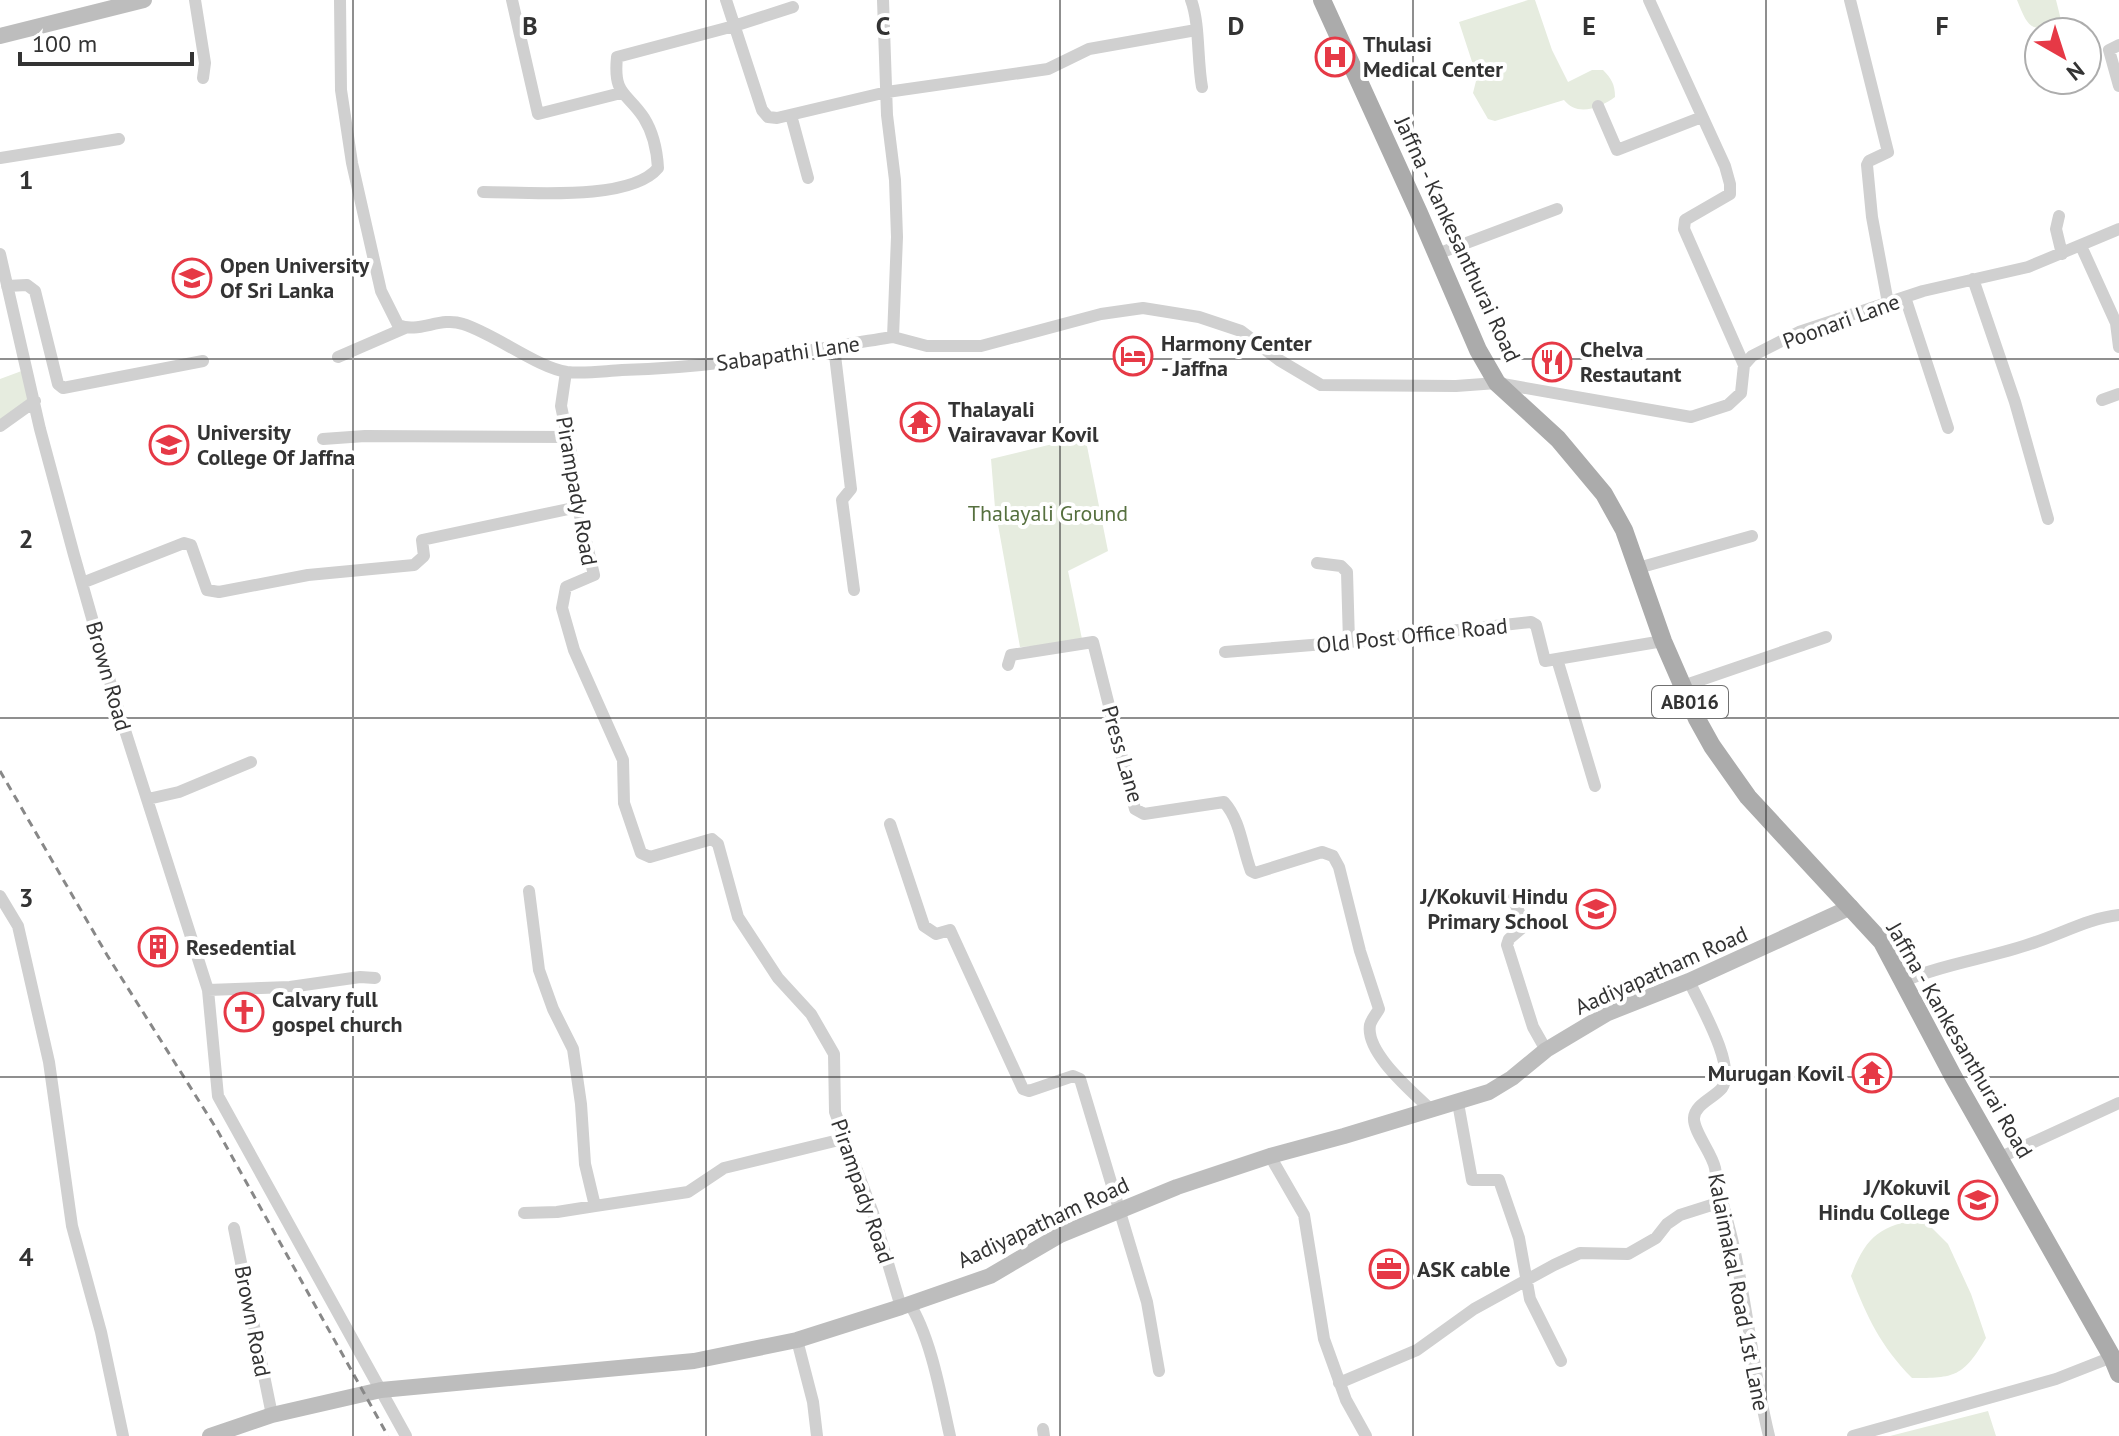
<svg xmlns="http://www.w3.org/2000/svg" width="2119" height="1436" viewBox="0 0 2119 1436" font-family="'PT Sans',sans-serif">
<rect width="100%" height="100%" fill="#fff"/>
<path fill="#e6ecdf" d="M 1528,0 L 1535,0 L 1552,50 L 1568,82 L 1592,70 L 1603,70 C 1611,78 1615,84 1615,97 C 1600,108 1577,117 1564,100 L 1495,121 L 1488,119 L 1473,93 L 1477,77 L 1459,22 Z
M 2017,0 L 2056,0 L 2062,24 C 2031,32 2029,30 2017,0 Z
M 27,369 L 35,401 L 0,426 L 0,379 Z
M 1085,436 L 1108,551 L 1068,571 L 1083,644 L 1020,647 L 995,508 L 991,459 Z
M 1922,1218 L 1948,1244 L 1971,1294 L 1986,1338 C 1963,1377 1955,1378 1912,1378 C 1880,1345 1868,1319 1851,1276 C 1867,1235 1879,1227 1922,1218 Z
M 1988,1411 L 1996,1436 L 1890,1436 Z"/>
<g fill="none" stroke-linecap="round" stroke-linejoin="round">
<path stroke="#d0d0d0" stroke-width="12" d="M 195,0 L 205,63 L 203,78
M 340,0 L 341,90 L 352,163 L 381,291 L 398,325 C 419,334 440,316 463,324 C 495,334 538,368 567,372 C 585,374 604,371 622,370 C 713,368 803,351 893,337 L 927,346 L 981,346 L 1101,314 L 1143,308 L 1199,317 L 1241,331 L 1279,360 L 1321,385 L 1456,386 L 1497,383 L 1691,417 L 1728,405 L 1741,393 L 1744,365 L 1752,356 L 1799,332 L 1923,291 L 2028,267 L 2119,229
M 512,0 L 538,114 L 621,93
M 726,0 L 762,110 L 768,117 L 777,118 L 887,92 L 1048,69 L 1089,49 L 1196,30
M 883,0 L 887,115 L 895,180 L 897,237 L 893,337
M 1191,0 C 1200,24 1197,60 1202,87
M 1649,0 L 1725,166 L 1730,184 L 1730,194 L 1685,220 L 1684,229 L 1744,365
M 1850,0 L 1888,152 L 1869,161 L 1867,165 L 1872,217 L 1888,303
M 2119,45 L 2109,50 L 2119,86
M 1598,106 L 1617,150 L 1702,117
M 791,115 L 808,178
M 0,158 L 119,139
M 483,192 C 526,192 630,202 658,168 C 657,150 654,134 644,118 C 627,92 613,96 617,57 L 734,26 L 793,7
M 2059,216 L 2056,229 L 2062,254
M 2081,246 L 2116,323 L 2119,347
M 0,254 L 40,429 L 74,555 L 115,699 L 208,990 L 218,1096 L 406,1436
M 1437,254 L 1557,209
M 1973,279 L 2015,402 L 2048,519
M 7,286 L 27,285 L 35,291 L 58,384 L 63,388 L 203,361
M 1905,297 L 1948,428
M 834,347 L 851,489 L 842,500 L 854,590
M 338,357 L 405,328
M 566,372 L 561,406 L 571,453 L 576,499 L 594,575 L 566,587 L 562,608 L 574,650 L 623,760 L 624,803 L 641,853 L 650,857 L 712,839 L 718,844 L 738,917 L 778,978 L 811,1014 L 834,1054 L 835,1112 L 873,1213 L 901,1307
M 2102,400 L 2119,394
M 0,426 L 35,401
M 323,439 L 365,436 L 568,437
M 1317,563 L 1341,566 L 1347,572 L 1349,642
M 1638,568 L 1752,536
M 82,583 L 184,543 L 191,545 L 207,590 L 219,592 L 308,575 L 414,565 L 424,556 L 422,540 L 578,507
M 1225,652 L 1349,642 L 1531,622 L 1536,625 L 1545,661 L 1663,641
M 1557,659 L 1595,786
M 1008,665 L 1011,655 L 1093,642 L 1135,809 L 1144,814 L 1224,802 C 1241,821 1242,848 1251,871 L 1255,873 L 1322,852 L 1333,856 L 1339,867 L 1360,951 L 1379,1009 C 1377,1013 1371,1020 1370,1025 C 1365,1053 1413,1092 1431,1110
M 1683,686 L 1826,637
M 148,799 L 179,792 L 251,762
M 890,824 L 924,926 L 936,934 L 950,930 L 1023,1089 L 1029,1091 L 1073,1076 L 1080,1079 L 1147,1302 L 1159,1371
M 0,896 L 18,926 L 49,1062 L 72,1226 L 101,1332 L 123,1436
M 1513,899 L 1523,921 L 1522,928 L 1509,939 L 1507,945 L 1533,1027 L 1546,1050
M 1689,981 C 1699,1003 1737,1067 1722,1088 C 1714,1098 1695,1104 1694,1118 C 1693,1131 1712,1153 1715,1168 C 1719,1192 1726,1215 1732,1239 C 1747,1304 1753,1371 1769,1436
M 1904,981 C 1946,963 1992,958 2036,942 C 2063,933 2090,918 2119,915
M 208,990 L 290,987 L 360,977 L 375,978
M 1458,1103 L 1472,1180 L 1499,1180 L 1519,1238 L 1530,1299 L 1561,1361
M 1270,1156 L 1304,1215 L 1324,1339 L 1346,1400 L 1366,1436
M 1999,1158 L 2119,1103
M 595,1206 L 688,1192 L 724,1168 L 843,1139
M 524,1213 L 557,1212 L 595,1206 L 585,1164 L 581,1104 L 573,1049 L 553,1009 L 539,970 L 529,891
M 234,1228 L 272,1415
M 909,1303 C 931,1337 941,1396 950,1436
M 797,1340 L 813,1402 L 817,1436
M 1339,1383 L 1417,1350 L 1474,1309 L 1554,1265 L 1580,1253 L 1628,1254 L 1656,1238 L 1667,1224 L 1680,1215 L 1721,1202
M 1043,1429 L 1044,1436
M 1853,1436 L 2056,1379 L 2112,1357"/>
<path stroke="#bdbdbd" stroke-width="16" d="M 0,36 L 144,0
M 210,1436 L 272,1415 L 381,1390 L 694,1361 L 797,1340 L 901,1307 L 990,1276 L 1060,1235 L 1177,1187 L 1270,1156 L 1344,1136 L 1489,1092 L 1512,1078 L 1546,1050 L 1608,1013 L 1689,981 L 1851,907"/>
<path stroke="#ababab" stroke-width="18" d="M 1322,0 L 1419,213 L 1478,350 L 1497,383 L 1558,439 L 1604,494 L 1624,530 L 1663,641 L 1697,719 L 1712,746 L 1748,797 L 1882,942 L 1954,1078 L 2112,1357 L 2119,1374"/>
<path stroke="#888" stroke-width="3" stroke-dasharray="8 6" stroke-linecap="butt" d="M 0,771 L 107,955 L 216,1128 L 388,1436"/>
</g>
<path fill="none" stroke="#333" stroke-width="2" stroke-opacity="0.55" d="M 353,0 L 353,1436M 706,0 L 706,1436M 1060,0 L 1060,1436M 1413,0 L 1413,1436M 1766,0 L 1766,1436M 0,359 L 2119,359M 0,718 L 2119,718M 0,1077 L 2119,1077"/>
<defs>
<symbol id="hospital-ring" viewBox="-11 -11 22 22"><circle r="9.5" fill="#fff" stroke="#e63946" stroke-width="1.5"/><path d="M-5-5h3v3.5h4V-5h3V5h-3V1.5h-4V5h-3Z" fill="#e63946"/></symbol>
<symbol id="university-ring" viewBox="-11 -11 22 22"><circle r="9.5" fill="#fff" stroke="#e63946" stroke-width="1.5"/><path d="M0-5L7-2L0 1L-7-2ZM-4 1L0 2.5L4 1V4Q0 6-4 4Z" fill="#e63946"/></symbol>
<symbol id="hotel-ring" viewBox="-11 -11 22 22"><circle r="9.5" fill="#fff" stroke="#e63946" stroke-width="1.5"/><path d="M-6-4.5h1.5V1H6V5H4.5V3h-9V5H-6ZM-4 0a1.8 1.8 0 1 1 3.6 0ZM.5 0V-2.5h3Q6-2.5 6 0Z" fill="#e63946"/></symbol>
<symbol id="restaurant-ring" viewBox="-11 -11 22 22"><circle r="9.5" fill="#fff" stroke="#e63946" stroke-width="1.5"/><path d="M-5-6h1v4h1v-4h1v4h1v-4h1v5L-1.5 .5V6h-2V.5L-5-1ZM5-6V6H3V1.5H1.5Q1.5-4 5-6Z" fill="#e63946"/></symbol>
<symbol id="temple-ring" viewBox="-11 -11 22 22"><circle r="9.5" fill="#fff" stroke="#e63946" stroke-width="1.5"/><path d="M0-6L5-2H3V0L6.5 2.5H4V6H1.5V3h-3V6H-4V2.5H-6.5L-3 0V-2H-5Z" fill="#e63946"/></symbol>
<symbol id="school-ring" viewBox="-11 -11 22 22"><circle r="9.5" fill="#fff" stroke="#e63946" stroke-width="1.5"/><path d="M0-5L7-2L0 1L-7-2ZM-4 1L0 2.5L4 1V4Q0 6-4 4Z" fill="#e63946"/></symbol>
<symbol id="building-ring" viewBox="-11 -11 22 22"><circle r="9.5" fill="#fff" stroke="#e63946" stroke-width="1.5"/><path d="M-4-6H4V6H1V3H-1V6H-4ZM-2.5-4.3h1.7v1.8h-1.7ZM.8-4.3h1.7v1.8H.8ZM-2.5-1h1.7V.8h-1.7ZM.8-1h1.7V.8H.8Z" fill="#e63946"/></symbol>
<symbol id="church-ring" viewBox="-11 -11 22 22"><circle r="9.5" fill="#fff" stroke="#e63946" stroke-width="1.5"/><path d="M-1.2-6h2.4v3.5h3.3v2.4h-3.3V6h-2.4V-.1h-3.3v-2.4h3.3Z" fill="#e63946"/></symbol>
<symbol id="office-ring" viewBox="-11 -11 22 22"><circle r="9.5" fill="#fff" stroke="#e63946" stroke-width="1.5"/><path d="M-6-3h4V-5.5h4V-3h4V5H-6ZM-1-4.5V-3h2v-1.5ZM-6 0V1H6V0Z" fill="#e63946"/></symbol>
</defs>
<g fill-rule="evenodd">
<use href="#hospital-ring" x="1313" y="35" width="44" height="44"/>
<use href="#university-ring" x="170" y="256" width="44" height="44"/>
<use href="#hotel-ring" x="1111" y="334" width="44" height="44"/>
<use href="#restaurant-ring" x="1530" y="340" width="44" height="44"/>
<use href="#temple-ring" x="898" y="400" width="44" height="44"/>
<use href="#university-ring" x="147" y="423" width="44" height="44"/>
<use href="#school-ring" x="1574" y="887" width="44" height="44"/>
<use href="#building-ring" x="136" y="925" width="44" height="44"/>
<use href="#church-ring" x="222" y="990" width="44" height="44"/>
<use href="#temple-ring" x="1850" y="1051" width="44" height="44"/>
<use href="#school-ring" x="1956" y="1178" width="44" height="44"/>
<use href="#office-ring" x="1367" y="1247" width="44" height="44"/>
</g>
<g text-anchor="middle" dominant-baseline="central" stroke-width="8" stroke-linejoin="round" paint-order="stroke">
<rect fill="#fff" stroke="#707070" stroke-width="2" x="1652" y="686" width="76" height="32" rx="6"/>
<g font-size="20" font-weight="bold" fill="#333">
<text x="1690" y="702">AB016</text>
</g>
<g font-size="22" font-weight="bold" fill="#333" stroke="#fff" text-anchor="start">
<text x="1363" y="44">Thulasi<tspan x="1363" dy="25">Medical Center</tspan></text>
<text x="220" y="265">Open University<tspan x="220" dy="25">Of Sri Lanka</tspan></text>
<text x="1161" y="343">Harmony Center<tspan x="1161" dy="25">- Jaffna</tspan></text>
<text x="1580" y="349">Chelva<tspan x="1580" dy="25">Restautant</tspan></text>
<text x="948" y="409">Thalayali<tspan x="948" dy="25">Vairavavar Kovil</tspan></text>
<text x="197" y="432">University<tspan x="197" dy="25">College Of Jaffna</tspan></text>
<text x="1568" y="896" text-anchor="end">J/Kokuvil Hindu<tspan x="1568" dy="25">Primary School</tspan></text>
<text x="186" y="947">Resedential</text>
<text x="272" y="999">Calvary full<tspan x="272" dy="25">gospel church</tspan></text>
<text x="1844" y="1073" text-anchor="end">Murugan Kovil</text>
<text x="1950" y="1187" text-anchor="end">J/Kokuvil<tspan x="1950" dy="25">Hindu College</tspan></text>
<text x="1417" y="1269">ASK cable</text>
</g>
<g font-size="22" fill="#333" stroke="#fff">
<text transform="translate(1458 239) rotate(65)">Jaffna - Kankesanthurai Road</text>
<text transform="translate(1841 321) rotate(-20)">Poonari Lane</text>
<text transform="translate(788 353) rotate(-8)">Sabapathi Lane</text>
<text transform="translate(577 491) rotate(80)">Pirampady Road</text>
<text transform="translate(1412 635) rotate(-6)">Old Post Office Road</text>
<text transform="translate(109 676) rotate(74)">Brown Road</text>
<text transform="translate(1123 754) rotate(74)">Press Lane</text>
<text transform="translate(1661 970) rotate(-24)">Aadiyapatham Road</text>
<text transform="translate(1960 1040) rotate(60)">Jaffna - Kankesanthurai Road</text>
<text transform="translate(863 1191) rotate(71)">Pirampady Road</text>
<text transform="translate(1043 1222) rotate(-25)">Aadiyapatham Road</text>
<text transform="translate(1739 1292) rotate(79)">Kalaimakal Road 1st Lane</text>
<text transform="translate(253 1321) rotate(79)">Brown Road</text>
</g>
<g font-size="22" fill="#56703f" stroke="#fff">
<text x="1048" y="513">Thalayali Ground</text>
</g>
</g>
<g font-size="26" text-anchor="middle" font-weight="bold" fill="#333" stroke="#fff" stroke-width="8" stroke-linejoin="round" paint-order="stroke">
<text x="530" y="35">B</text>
<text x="883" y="35">C</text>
<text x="1236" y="35">D</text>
<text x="1589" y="35">E</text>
<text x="1942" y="35">F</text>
<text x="26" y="189">1</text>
<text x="26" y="548">2</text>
<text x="26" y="907">3</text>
<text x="26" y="1266">4</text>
</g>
<g transform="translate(2063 56) rotate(141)"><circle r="38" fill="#ffffff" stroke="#adadad" stroke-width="2"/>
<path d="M0-6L14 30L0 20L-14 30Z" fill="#e63946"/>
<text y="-12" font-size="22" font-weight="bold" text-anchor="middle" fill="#333333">N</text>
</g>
<path d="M20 52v12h172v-12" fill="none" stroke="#333333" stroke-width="4"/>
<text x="32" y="52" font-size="24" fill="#333333" stroke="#ffffff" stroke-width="6" paint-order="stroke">100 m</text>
</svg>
